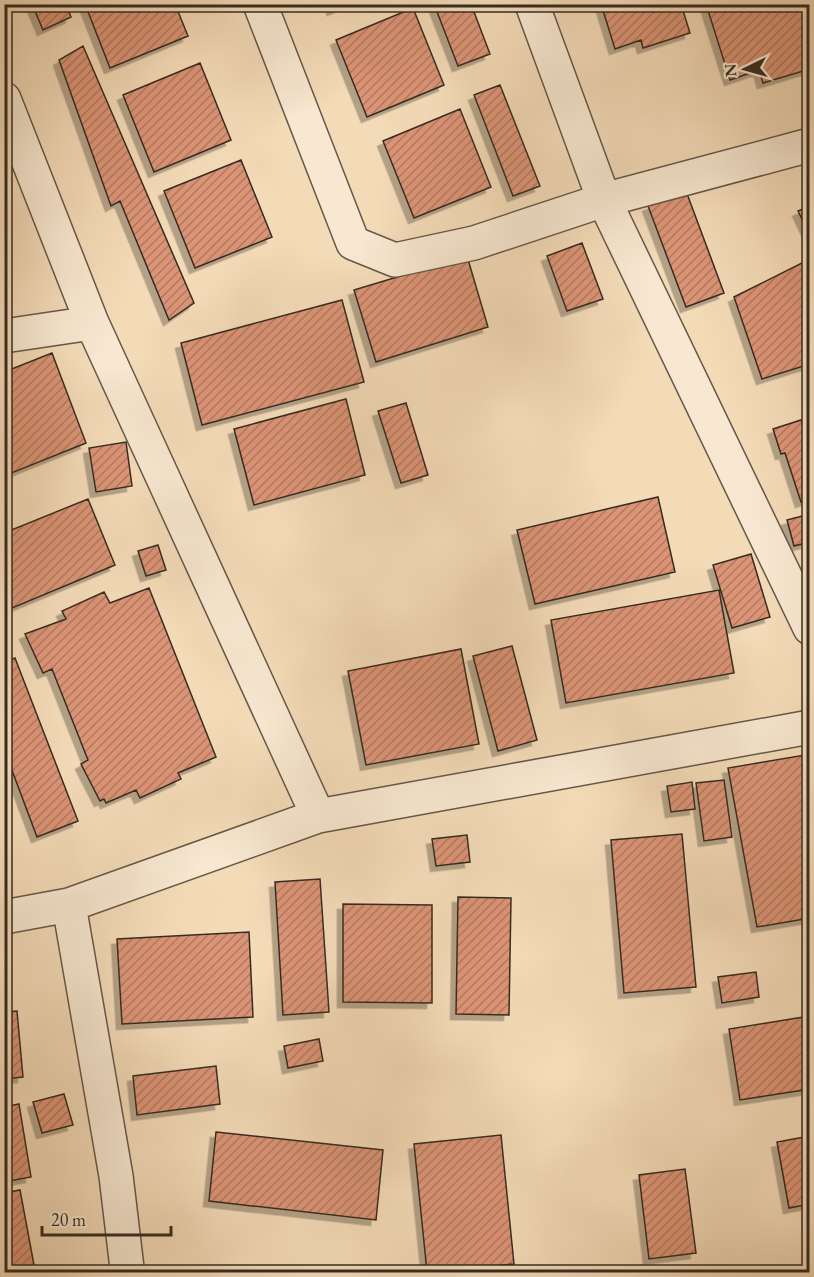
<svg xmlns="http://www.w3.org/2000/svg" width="814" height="1277" viewBox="0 0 814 1277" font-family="'EB Garamond',serif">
<defs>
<pattern id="building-hatch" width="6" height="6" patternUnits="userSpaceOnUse" patternTransform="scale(1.5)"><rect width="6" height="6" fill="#dc9476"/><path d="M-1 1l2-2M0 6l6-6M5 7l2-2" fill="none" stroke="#b37960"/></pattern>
<filter id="shadow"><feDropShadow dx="-5.5" dy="5.5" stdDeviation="0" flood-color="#0004"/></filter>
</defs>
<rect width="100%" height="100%" fill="#f4dbb8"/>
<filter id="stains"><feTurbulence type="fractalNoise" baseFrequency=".00333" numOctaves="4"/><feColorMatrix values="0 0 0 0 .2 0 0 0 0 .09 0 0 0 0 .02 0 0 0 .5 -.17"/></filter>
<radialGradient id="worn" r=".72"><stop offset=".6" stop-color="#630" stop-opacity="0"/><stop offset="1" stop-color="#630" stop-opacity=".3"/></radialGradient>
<path fill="url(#building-hatch)" stroke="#352c22" stroke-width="1.5" filter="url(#shadow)" d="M 32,4 L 66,4 L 71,17 L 43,30 Z
M 85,4 L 175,4 L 188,36 L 110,68 Z
M 330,4 L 346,4 L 333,10 Z
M 434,4 L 471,4 L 490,54 L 458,66 Z
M 601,4 L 681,4 L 690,33 L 643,48 L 641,40 L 615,49 Z
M 706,4 L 810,4 L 810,69 L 763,83 L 759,70 L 730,80 Z
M 413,8 L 444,85 L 367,117 L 336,40 Z
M 83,46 L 194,303 L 169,320 L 120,201 L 111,206 L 59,60 Z
M 200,63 L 231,140 L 154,172 L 123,95 Z
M 500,85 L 540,186 L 513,196 L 474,95 Z
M 460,109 L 491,187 L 414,218 L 383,141 Z
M 241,160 L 272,237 L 195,268 L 164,191 Z
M 686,191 L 724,293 L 686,307 L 648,206 Z
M 810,206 L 810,236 L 798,211 Z
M 582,243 L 603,299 L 567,311 L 547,256 Z
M 467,256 L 488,327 L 376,362 L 354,290 Z
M 808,260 L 810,364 L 762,379 L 734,297 Z
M 342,300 L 364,382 L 202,425 L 181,343 Z
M 52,353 L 86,443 L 4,476 L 4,372 Z
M 346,399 L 365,475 L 254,505 L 234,429 Z
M 406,403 L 428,475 L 401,483 L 378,411 Z
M 801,420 L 803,423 L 810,421 L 810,499 L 801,502 L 785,453 L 781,454 L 773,429 Z
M 126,442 L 132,486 L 96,492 L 89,448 Z
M 658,497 L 675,572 L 535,604 L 517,530 Z
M 88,499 L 115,565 L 5,611 L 4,533 Z
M 810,514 L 810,542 L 794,546 L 787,520 Z
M 158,545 L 166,570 L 146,576 L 138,551 Z
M 751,554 L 770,617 L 732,628 L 713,565 Z
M 149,588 L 216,757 L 178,773 L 181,779 L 140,798 L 136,790 L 106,803 L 104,799 L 100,801 L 81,764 L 88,760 L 52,669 L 43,673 L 25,634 L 66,619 L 62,611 L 104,592 L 110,603 Z
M 719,590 L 734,673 L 566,703 L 551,620 Z
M 512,646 L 537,740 L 498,751 L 473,656 Z
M 461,649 L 479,744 L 366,765 L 348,671 Z
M 15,658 L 78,821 L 37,837 L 4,749 L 4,662 Z
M 805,755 L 810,776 L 810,918 L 757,927 L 728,768 Z
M 724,780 L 732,837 L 704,841 L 696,783 Z
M 692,782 L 695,809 L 671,812 L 667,786 Z
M 682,834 L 696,987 L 624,993 L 611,840 Z
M 467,835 L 470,862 L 436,866 L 432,839 Z
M 320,879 L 329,1012 L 283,1015 L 275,882 Z
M 458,897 L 511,898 L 509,1015 L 456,1014 Z
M 343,904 L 432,905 L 432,1003 L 343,1002 Z
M 249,932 L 253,1017 L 122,1024 L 117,939 Z
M 756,972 L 759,997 L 722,1003 L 718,977 Z
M 17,1011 L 23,1077 L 4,1079 L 4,1012 Z
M 810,1016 L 810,1089 L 740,1100 L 729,1029 Z
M 319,1039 L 323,1061 L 288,1068 L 284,1046 Z
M 216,1066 L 220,1104 L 137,1115 L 133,1076 Z
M 64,1094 L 73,1125 L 42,1133 L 33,1102 Z
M 19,1104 L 31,1177 L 4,1182 L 4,1107 Z
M 216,1132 L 383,1150 L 376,1220 L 209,1201 Z
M 501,1135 L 514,1264 L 427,1272 L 414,1144 Z
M 810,1136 L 810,1204 L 789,1208 L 777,1142 Z
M 685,1169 L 696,1253 L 649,1259 L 639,1175 Z
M 20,1190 L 34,1265 L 4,1270 L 4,1193 Z"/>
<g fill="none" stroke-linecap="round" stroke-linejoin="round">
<defs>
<path id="minor" d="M 260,4 L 353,243 L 395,260 L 474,243 L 604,200 L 810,145
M 532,4 L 604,200 L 810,628
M 4,99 L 92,323 L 318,816
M 4,336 L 92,323
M 69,905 L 116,1176 L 127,1268 L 125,1272
M 4,917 L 69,905 L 318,816 L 810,727"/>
</defs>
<use href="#minor" stroke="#655848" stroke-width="36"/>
<use href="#minor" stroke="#f8e8d1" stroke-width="33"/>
</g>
<rect width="814" height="1277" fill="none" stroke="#f4dbb8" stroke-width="24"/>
<rect x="6" y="6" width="802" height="1265" fill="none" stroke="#352c22" stroke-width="3"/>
<rect x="12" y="12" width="790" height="1253" fill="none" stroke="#352c22" stroke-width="1.5"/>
<g transform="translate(745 69) rotate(265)" stroke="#f8e8d1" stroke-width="4.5" paint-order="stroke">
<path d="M0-4.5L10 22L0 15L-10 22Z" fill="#352c22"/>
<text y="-9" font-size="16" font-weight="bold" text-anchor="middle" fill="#352c22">N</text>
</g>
<path d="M42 1226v9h129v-9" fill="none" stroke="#352c22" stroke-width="3"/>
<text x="51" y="1226" font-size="18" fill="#352c22" stroke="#f8e8d1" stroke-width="4.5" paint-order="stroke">20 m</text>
<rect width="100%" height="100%" filter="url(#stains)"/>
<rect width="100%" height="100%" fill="url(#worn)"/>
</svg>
